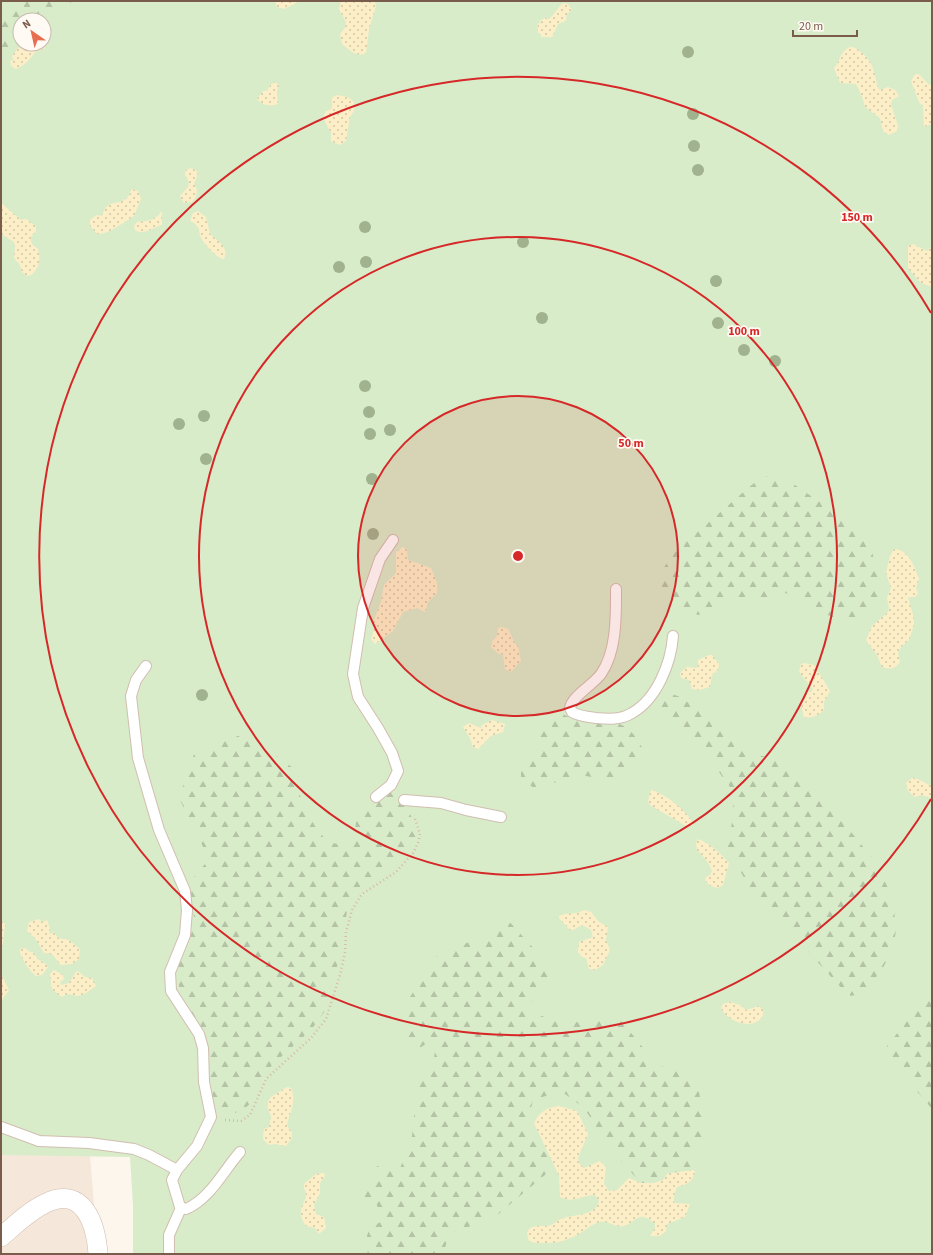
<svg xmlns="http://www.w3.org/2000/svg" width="933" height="1255" viewBox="0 0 933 1255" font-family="'Source Sans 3',sans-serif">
<defs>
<pattern id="forest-firs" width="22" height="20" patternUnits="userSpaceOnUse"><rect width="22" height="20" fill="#d8ecc9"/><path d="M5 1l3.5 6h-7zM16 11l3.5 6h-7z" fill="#b4c2a5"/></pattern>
<pattern id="sand-dots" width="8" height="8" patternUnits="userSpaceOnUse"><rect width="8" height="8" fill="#fcefc7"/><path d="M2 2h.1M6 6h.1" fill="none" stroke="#d1c5a4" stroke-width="1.8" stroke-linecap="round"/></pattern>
</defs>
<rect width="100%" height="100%" fill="#fdf6ec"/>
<path fill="#f5e8da" d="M 1,1154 L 90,1155 L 98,1254 L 1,1254 Z"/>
<path fill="#d8ecc9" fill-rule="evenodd" d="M 1,1 L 932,1 L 932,1254 L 133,1254 L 133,1205 L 130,1157 L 1,1155 ZM 20,20 L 44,20 L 44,44 L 20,44 Z"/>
<path fill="url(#forest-firs)" d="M 17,1 L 73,1 L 51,16 L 44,32 L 44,20 L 20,20 L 21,46 L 12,56 L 1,62 L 1,12 Z
M 769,476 L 792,483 L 849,522 L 857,524 L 867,537 L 880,577 L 878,601 L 867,615 L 859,618 L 833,618 L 797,596 L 781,592 L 765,598 L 732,601 L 714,608 L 707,613 L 698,615 L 683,609 L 664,590 L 659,583 L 659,574 L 676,551 L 749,487 L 761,478 Z
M 665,691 L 680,697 L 721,725 L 750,752 L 782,762 L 810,782 L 874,860 L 893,898 L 896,931 L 893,947 L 882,970 L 866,989 L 859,994 L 851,996 L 844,991 L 751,889 L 722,841 L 731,828 L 734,811 L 730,787 L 698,744 L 669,723 L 656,701 L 657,693 Z
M 563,714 C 571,719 577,719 586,720 C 622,722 628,721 646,754 L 641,764 L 618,781 L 579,775 L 535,789 L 521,778 L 521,766 L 538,753 L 539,732 L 554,715 Z
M 245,733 L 300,773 L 296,786 C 304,803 317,845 340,844 C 346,844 350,841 353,836 C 356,830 355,822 358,815 C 365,803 379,795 391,788 L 402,798 L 416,826 L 417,837 L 412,847 L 395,867 L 359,891 L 347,911 L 340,955 L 325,1011 L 311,1030 L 273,1064 L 259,1081 L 252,1102 L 244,1109 L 235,1113 L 220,1109 L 211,1099 L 208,1079 L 209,1041 L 181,996 L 176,972 L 195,924 L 189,883 L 209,859 L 179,798 L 194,754 Z
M 506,918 L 537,952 L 553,979 L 529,1006 L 534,1014 L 567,1023 L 619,1018 L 653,1060 L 661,1066 L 680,1073 L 697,1082 L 706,1129 L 689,1170 L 680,1171 L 654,1183 L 641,1183 L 615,1155 L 584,1108 L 561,1091 L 533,1100 L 527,1125 L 547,1156 L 546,1174 L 495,1217 L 449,1234 L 445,1248 L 440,1254 L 369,1254 L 363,1248 L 370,1227 L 385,1220 L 376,1204 L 362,1195 L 377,1166 L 398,1174 L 412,1136 L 417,1086 L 433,1068 L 435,1050 L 429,1042 L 418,1049 L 409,1037 L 404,1006 L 439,953 L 480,938 Z
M 929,994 L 932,994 L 932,1109 L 899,1070 L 887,1046 Z"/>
<path fill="url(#sand-dots)" d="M 275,1 L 300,1 L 284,9 L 277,7 Z
M 341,1 L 375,2 L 376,6 L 369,29 L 366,53 C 356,58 350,50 342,44 L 340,34 L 345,28 L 346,22 L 339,9 Z
M 563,3 L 568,4 L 572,10 L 567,14 L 566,21 L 558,24 L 552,37 L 541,37 L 541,34 L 538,33 L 538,23 L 542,24 L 539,21 L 545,18 L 549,19 C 556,13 557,8 563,3 Z
M 44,37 L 47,41 L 44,49 L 35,52 C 31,58 24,66 16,69 L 11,66 L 10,60 L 14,61 L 12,56 L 21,44 L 44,44 Z
M 850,47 C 855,47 857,49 861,52 C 874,63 874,72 878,88 L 880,90 L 888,87 L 895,90 L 899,96 L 892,100 L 891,104 L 898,126 L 897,131 L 889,135 L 883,131 L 880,118 L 865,107 L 863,99 L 856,84 L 840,83 L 834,68 C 841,61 839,52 850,47 Z
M 915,74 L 919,74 L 928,84 L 932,85 L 932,124 L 924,127 L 923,106 L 919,102 L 911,81 Z
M 275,82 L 279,85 L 277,91 L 278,104 C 271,107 262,105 257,99 L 263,91 L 267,91 L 271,84 Z
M 336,95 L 348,97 L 354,102 L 354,111 L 350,117 L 346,141 L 340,145 L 331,141 L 331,132 L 328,128 L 323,117 L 326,111 L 332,109 L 332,98 Z
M 190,168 L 196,170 L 198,174 L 194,184 C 199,190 197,197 192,202 L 184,203 L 180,196 L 188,187 L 189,182 L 185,175 L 185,171 Z
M 132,189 L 138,191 L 141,199 L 134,216 C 123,222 109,235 97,234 L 90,226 L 90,220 L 97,215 L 102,216 C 108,197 117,207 127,198 C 129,196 130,192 132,189 Z
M 1,203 L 21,220 L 26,219 L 36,226 L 36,231 L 31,237 C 30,244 33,245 38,249 C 41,259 39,269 31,275 L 27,276 L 22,272 L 20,265 L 14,258 L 15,248 L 14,242 L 1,234 Z
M 162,211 L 162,225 C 153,227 143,236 135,230 L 134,226 L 137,222 C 147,221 155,221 162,211 Z
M 198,211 L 206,217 L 210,234 C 218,241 229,247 224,259 C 217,259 202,242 200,235 C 199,231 199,227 195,224 C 194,222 191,222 190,221 L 193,213 Z
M 913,244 L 927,251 L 932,246 L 932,287 L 921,283 L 908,268 L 908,246 Z
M 403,547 L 407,550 L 408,560 L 431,568 L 437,583 L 437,593 L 428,602 L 425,612 L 417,608 L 403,612 L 393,631 L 375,644 L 371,639 L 374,630 L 373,623 L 381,602 L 384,585 L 396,573 L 396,552 Z
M 894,549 C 909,550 914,566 919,578 L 916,588 L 918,594 L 915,597 L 908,597 L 914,618 L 914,625 L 909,640 L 901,647 L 898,653 L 900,662 C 895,669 890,670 882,667 L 877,655 L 866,640 L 872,626 L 888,612 L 889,608 L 887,598 L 891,588 L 886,573 L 890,556 Z
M 502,627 L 508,629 L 515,644 L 518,646 L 521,661 L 511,672 L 505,669 L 503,654 L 499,654 L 491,647 L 493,640 L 497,636 L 498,628 Z
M 709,655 L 712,655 L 719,664 L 718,670 L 712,675 L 710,687 L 699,690 L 692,689 L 689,680 L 681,678 L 680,673 L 687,667 L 696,668 L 698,666 L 698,660 Z
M 804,663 L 814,665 L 816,668 L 830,691 L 824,702 L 824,710 C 819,715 811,719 804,717 C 801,707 801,700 807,692 L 811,692 L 813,689 L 799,672 L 801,664 Z
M 492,720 L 505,724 L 503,732 L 491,736 L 478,749 L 473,747 L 470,738 L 463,727 L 469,723 L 481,728 L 482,725 Z
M 912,778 L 918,779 L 929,785 L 932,784 L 932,798 L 921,795 L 915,797 L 908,791 L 906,783 Z
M 651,790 C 661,791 692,814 693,825 L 686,826 L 650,805 L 648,801 Z
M 698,839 C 712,845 719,852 729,863 L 723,885 L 718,888 L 710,886 L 705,880 L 706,877 L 710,875 L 712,871 C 709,862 703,856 697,850 L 696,843 Z
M 584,910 L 591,912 L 599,922 L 608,927 L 606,940 L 610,950 L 603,965 L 595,970 L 589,969 L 586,958 L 582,957 L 578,952 L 579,942 L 593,937 L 591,930 L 582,925 L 571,931 L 558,917 C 565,911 575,916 584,910 Z
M 39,919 L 43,922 L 47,920 L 50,929 L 49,933 L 51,934 L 54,932 L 58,938 L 69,940 L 80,949 L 79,959 L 72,964 L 61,965 L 52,954 L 44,953 L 35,938 L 27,931 L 29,922 Z
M 1,920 L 6,925 C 2,932 5,942 1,950 Z
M 25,948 L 30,952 L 33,952 C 39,961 37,959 46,964 L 48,967 L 42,975 L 36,976 C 30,971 19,957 20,949 Z
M 54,970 L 63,975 L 64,979 L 60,982 L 61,985 L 69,983 L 76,972 L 78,971 L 85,977 L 92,978 L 96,986 L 86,993 L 78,996 L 67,994 L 62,997 C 49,989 52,987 50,974 Z
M 1,973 L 9,990 L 1,1001 Z
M 730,1002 L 740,1005 L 746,1010 L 759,1006 L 763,1010 L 763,1016 C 761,1018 759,1021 756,1022 C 746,1028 725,1019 721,1008 L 723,1004 Z
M 287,1087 L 291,1088 C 297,1104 290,1110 287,1125 L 292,1133 L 292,1138 L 286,1146 L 275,1144 L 269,1145 L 263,1139 L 264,1129 L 269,1127 L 271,1116 L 268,1109 L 268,1101 L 271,1097 Z
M 559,1106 L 577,1111 L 588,1134 L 578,1158 L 579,1163 L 584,1168 L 600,1161 L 606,1167 L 604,1184 L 609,1191 L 617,1190 L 629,1178 L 640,1183 L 654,1183 L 663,1180 L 667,1174 L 672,1173 L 693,1170 L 695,1172 C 693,1182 686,1185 677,1187 L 674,1195 L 674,1203 L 690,1204 L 685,1217 L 667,1224 L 666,1231 L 660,1236 L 650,1236 L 655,1228 L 655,1224 C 638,1207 634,1225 623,1226 C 615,1228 609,1220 600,1222 C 591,1224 586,1230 579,1234 C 565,1241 559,1243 544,1243 C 538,1243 534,1243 529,1241 L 527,1234 C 529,1222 543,1228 551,1225 C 555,1224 557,1220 561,1219 C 573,1214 595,1217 599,1201 L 595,1195 C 582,1195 573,1204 560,1197 L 559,1176 L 534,1123 C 540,1111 547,1108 559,1106 Z
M 324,1173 L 325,1176 L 320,1183 L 320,1193 L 314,1205 L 316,1214 L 324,1217 L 326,1228 L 319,1234 L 315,1228 L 306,1226 C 294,1208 307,1205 306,1193 C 305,1189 303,1188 304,1184 L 316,1174 Z"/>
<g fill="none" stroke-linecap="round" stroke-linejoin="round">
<defs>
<path id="lane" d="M 616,589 C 616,616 617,651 601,674 C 593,685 572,696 570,708 L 572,712 C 578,716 588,717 596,718 C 608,719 621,720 632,713 C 657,699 671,663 673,636
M 376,797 L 391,785 L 398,771 L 392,753 L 378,728 L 358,697 L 353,674 L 363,608 L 380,559 L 393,540
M 404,800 L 441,803 L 466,810 L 501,817
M 1,1127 L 39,1141 L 89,1143 L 134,1149 L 149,1155 L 177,1170 L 197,1146 L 211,1117 L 204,1082 L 203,1048 L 199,1034 L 171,991 L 170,972 L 185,935 L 187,910 L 185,891 L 159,830 L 138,758 L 131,696 L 136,680 L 146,666
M 177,1170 L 172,1180 L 180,1207 L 186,1209 C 210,1199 224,1170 240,1152
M 169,1254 L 169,1235 L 181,1208"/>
<path id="street" d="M 1,1237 C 15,1225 29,1211 46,1203 C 84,1185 96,1225 98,1254"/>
</defs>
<use href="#lane" stroke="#d1beb0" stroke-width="12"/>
<use href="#street" stroke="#d1beb0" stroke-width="20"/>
<path stroke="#d9b8a5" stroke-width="2.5" stroke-dasharray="1 3" stroke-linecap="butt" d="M 225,1120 L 241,1121 L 250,1115 L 266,1079 L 311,1038 L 326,1019 L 340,975 L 345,952 L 346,932 L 352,910 L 362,894 L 396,872 L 413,853 L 418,843 L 420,834 L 414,816"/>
<use href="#lane" stroke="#fff" stroke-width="10"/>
<use href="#street" stroke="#fff" stroke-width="19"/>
</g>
<g fill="#a0b28e">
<circle cx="688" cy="52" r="6"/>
<circle cx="693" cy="114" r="6"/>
<circle cx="694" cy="146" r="6"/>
<circle cx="698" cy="170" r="6"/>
<circle cx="365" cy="227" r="6"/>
<circle cx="523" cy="242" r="6"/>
<circle cx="366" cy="262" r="6"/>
<circle cx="339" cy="267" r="6"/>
<circle cx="716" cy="281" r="6"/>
<circle cx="542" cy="318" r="6"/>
<circle cx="718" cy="323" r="6"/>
<circle cx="744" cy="350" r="6"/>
<circle cx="775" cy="361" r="6"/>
<circle cx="365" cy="386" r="6"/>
<circle cx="369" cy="412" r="6"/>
<circle cx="204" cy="416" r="6"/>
<circle cx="179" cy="424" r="6"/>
<circle cx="390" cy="430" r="6"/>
<circle cx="370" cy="434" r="6"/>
<circle cx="206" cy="459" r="6"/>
<circle cx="372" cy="479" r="6"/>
<circle cx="373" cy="534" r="6"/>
<circle cx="202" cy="695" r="6"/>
</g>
<circle cx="518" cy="556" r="160" fill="#d62828" fill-opacity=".12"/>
<g fill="none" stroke="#d62828" stroke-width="2">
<circle cx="518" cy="556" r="160"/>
<circle cx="518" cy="556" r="319"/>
<path d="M931 799A479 479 0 1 1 931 313"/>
</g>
<circle cx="518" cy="556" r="6" fill="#d62828" stroke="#fffaf3" stroke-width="2"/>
<g font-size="12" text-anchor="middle" font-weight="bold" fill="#d62828" stroke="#fffaf3" stroke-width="3.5" stroke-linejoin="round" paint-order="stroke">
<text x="857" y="221">150 m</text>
<text x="744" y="335">100 m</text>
<text x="631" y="447">50 m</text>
</g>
<rect width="933" height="1255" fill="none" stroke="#7a5c4d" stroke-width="4"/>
<g transform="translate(32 32) rotate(326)"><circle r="19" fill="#fffaf3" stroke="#cabbb1"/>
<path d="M0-3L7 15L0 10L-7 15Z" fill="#e76f51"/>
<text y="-6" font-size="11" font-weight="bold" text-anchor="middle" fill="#7a5c4d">N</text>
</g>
<path d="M793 30v6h64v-6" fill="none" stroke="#7a5c4d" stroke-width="2"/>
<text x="799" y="30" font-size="12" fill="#7a5c4d" stroke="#fffaf3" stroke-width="3" paint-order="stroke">20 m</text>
</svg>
